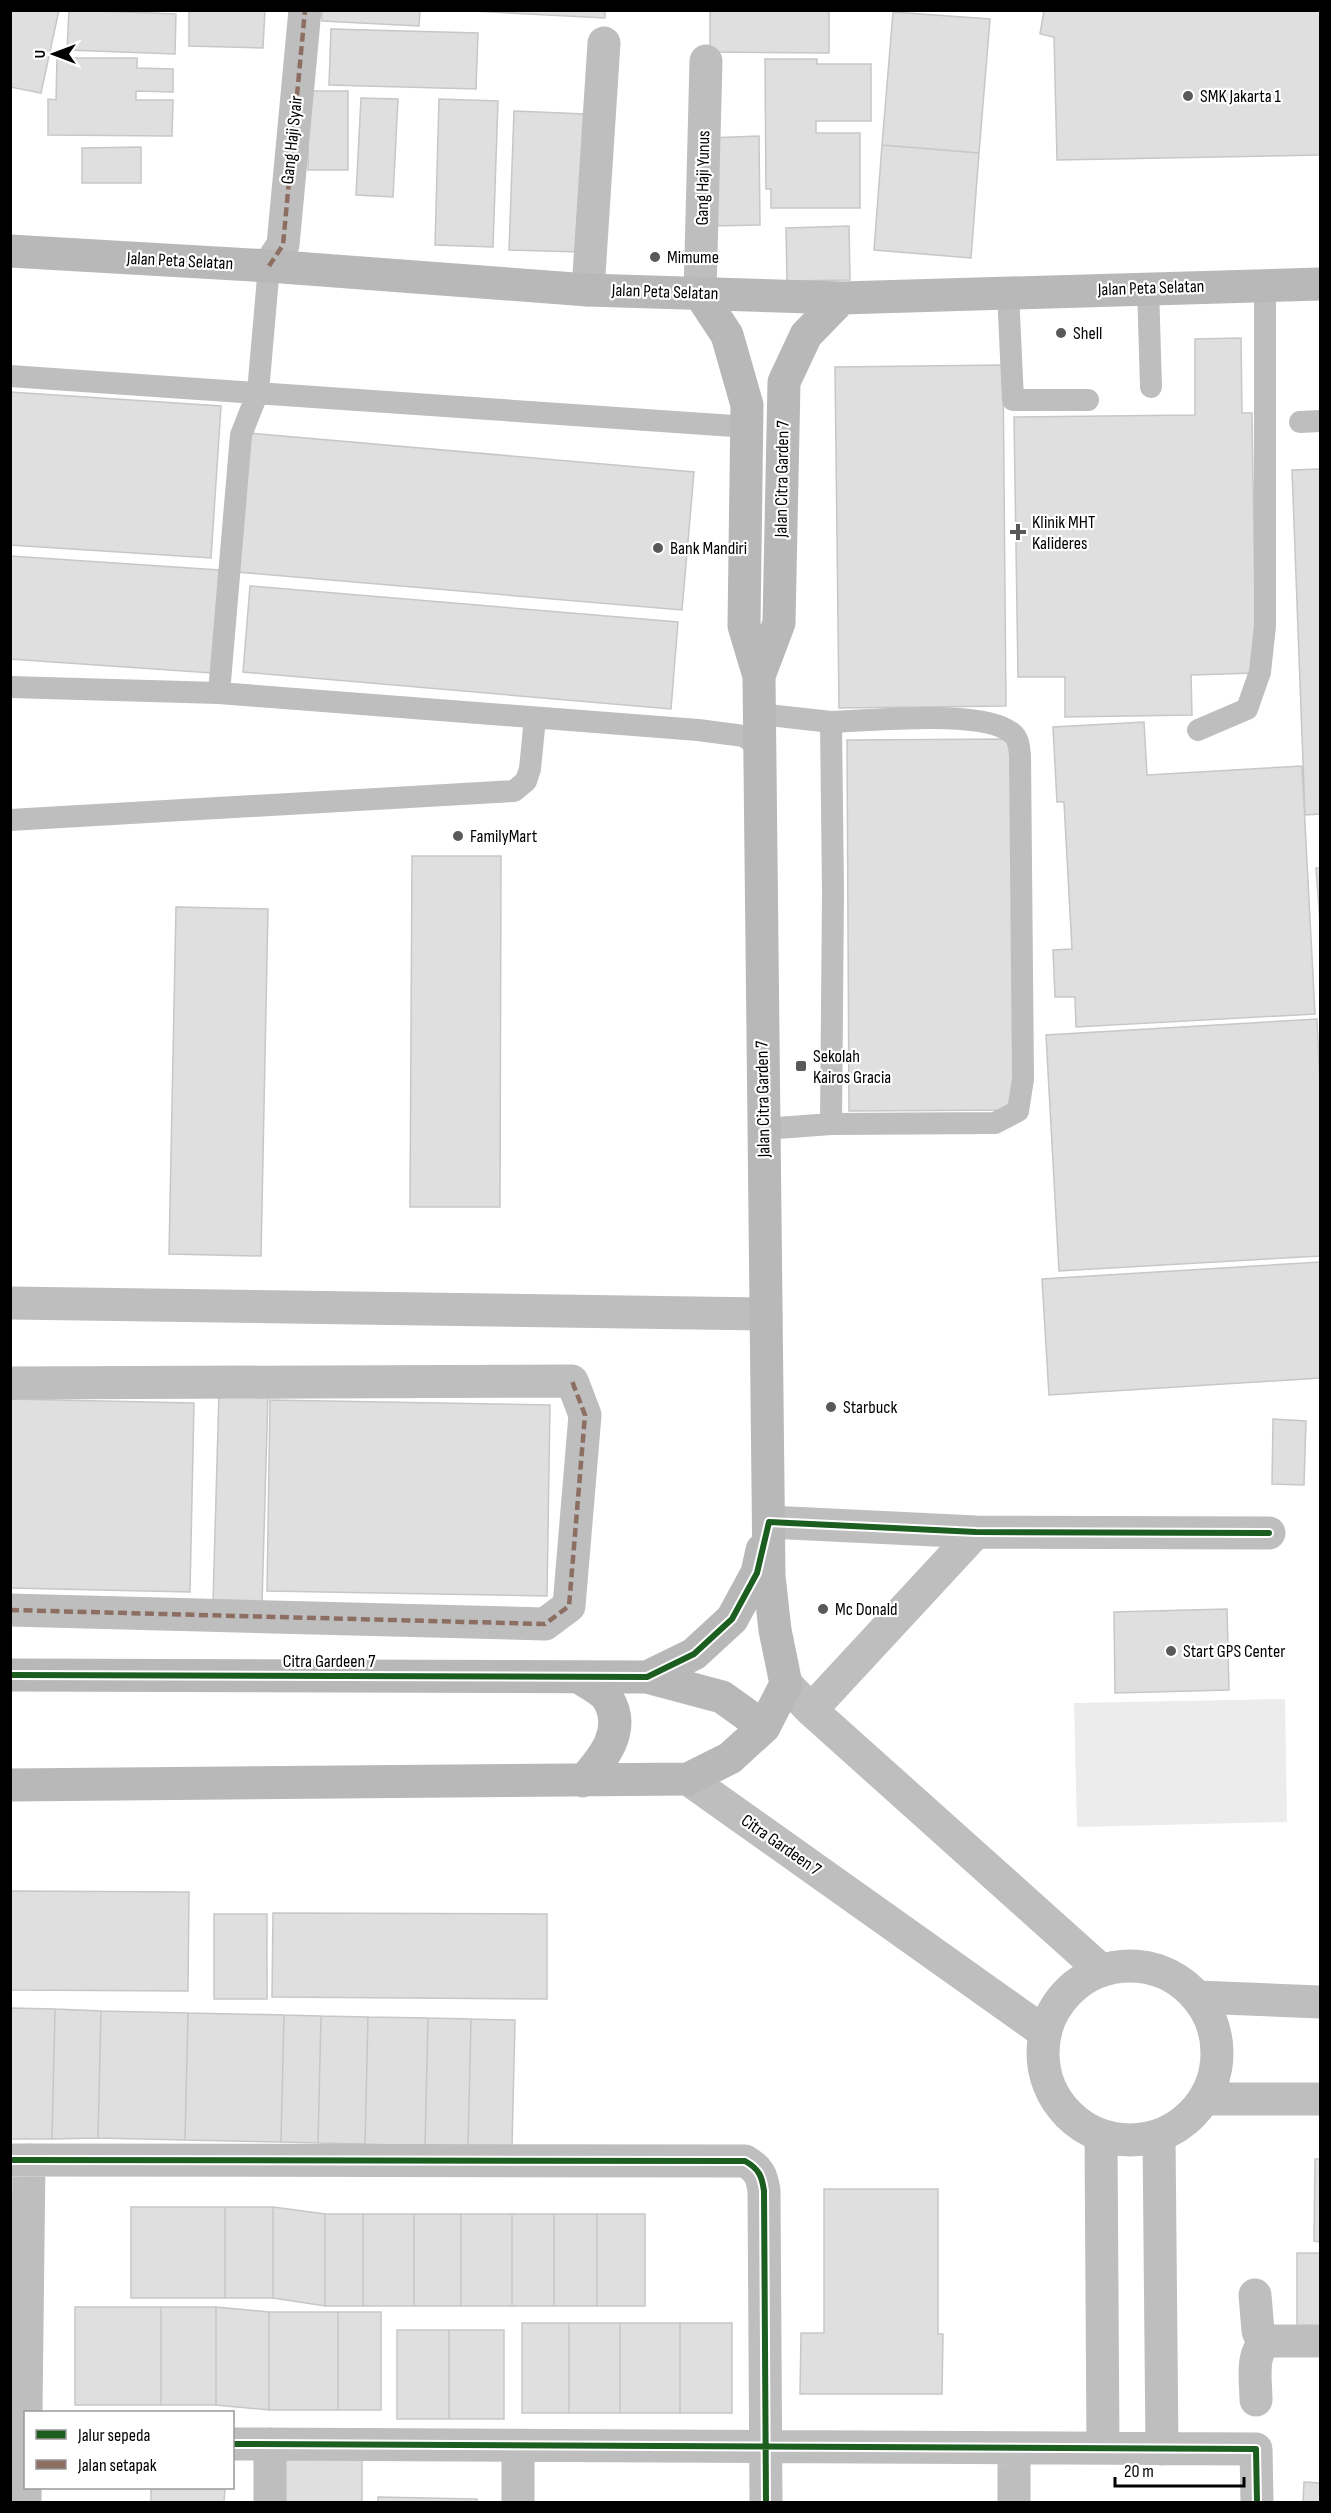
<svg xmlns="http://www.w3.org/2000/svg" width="1331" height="2513" viewBox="0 0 1331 2513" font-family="'Sofia Sans Condensed',sans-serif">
<rect width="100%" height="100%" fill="#fff"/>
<path fill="#ececec" d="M 1285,1699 L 1287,1822 L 1077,1827 L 1074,1703 Z"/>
<path fill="#dfdfdf" stroke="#c7c7c7" stroke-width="1.5" d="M 10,10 L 59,10 L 41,93 L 10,87 Z
M 69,10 L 176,14 L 175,54 L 67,50 Z
M 189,10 L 265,10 L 263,48 L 189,46 Z
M 322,10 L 420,10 L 419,26 L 322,21 Z
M 453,10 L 605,10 L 605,18 Z
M 710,10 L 829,10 L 829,53 L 710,52 Z
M 1044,10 L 1320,10 L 1320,155 L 1057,160 L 1054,37 L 1040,34 Z
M 893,12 L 990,19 L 979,153 L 882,145 Z
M 331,29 L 478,33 L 476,89 L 329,85 Z
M 57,58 L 137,58 L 137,68 L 173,69 L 173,92 L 136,91 L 136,100 L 173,100 L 172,136 L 48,135 L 48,99 L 56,100 Z
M 765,59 L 817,59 L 817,64 L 871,64 L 871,121 L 816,121 L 816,133 L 860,133 L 860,208 L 771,208 L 771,189 L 766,189 Z
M 308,91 L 348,91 L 348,170 L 308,170 Z
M 361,98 L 398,99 L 393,197 L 356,195 Z
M 439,99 L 498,101 L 493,247 L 435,245 Z
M 514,111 L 585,114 L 580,252 L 509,250 Z
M 759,136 L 760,225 L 710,226 L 708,138 Z
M 882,145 L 979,153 L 971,258 L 874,250 Z
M 141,147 L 141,183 L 82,183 L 82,148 Z
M 849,226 L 850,280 L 787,281 L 786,228 Z
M 1241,338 L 1242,413 L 1252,413 L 1256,673 L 1191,675 L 1192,715 L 1065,717 L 1065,677 L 1018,677 L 1014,417 L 1195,415 L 1195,339 Z
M 1003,365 L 1006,706 L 839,708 L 835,367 Z
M 10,392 L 221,406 L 211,558 L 10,545 Z
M 249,433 L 694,472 L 682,610 L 237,572 Z
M 1320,469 L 1320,814 L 1305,815 L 1292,470 Z
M 10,556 L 219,570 L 212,673 L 10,659 Z
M 250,586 L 678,622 L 671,709 L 243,672 Z
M 1144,722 L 1147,775 L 1302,766 L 1315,1014 L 1076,1027 L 1075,997 L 1055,997 L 1053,950 L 1072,949 L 1064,802 L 1057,802 L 1053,727 Z
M 1013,739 L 1016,1110 L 849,1111 L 847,740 Z
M 412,856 L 501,856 L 500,1207 L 410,1207 Z
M 1316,868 L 1320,868 L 1320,923 Z
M 176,907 L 268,909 L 261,1256 L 169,1254 Z
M 1317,1019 L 1320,1086 L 1320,1256 L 1059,1271 L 1046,1035 Z
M 1320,1262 L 1320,1378 L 1049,1395 L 1042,1279 Z
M 219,1392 L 268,1393 L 262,1604 L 213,1602 Z
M 10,1399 L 194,1403 L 190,1592 L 10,1588 Z
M 270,1400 L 550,1405 L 547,1596 L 267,1591 Z
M 1273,1419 L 1306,1421 L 1304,1485 L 1272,1484 Z
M 1227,1609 L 1229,1690 L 1115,1693 L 1114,1612 Z
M 10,1891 L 189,1892 L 188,1991 L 10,1990 Z
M 273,1913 L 547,1914 L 547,1999 L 272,1997 Z
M 214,1914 L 267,1914 L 267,1999 L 214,1999 Z
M 10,2008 L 55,2009 L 52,2139 L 10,2139 Z
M 55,2009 L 101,2011 L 98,2138 L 52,2139 Z
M 101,2011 L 188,2013 L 185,2140 L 98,2138 Z
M 188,2013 L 284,2015 L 281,2142 L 185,2140 Z
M 284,2015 L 321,2016 L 318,2143 L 281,2142 Z
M 321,2016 L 368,2017 L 365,2144 L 318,2143 Z
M 368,2017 L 428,2018 L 425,2146 L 365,2144 Z
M 428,2018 L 471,2019 L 468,2146 L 425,2146 Z
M 471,2019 L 515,2020 L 512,2147 L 468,2146 Z
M 1315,2159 L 1320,2159 L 1320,2242 L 1314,2241 Z
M 824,2189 L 938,2189 L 938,2334 L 943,2334 L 942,2394 L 800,2394 L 801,2333 L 824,2333 Z
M 131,2207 L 225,2207 L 225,2298 L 131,2298 Z
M 225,2207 L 273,2207 L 273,2298 L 225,2298 Z
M 273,2207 L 325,2214 L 325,2306 L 273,2298 Z
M 325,2214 L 363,2214 L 363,2306 L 325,2306 Z
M 363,2214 L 414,2214 L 414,2306 L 363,2306 Z
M 414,2214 L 461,2214 L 461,2306 L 414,2306 Z
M 461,2214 L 512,2214 L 512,2306 L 461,2306 Z
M 512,2214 L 554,2214 L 554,2306 L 512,2306 Z
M 554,2214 L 597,2214 L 597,2306 L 554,2306 Z
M 597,2214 L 645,2214 L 645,2306 L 597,2306 Z
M 1297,2253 L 1320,2253 L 1320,2326 L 1297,2326 Z
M 75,2307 L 161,2307 L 161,2405 L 75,2405 Z
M 161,2307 L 216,2307 L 216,2405 L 161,2405 Z
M 216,2307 L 269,2312 L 269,2410 L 216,2405 Z
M 269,2312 L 338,2312 L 338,2410 L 269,2410 Z
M 338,2312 L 381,2312 L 381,2410 L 338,2410 Z
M 522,2323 L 569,2323 L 569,2413 L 522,2413 Z
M 569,2323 L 620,2323 L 620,2413 L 569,2413 Z
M 620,2323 L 680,2323 L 680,2413 L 620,2413 Z
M 680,2323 L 732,2323 L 732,2413 L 680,2413 Z
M 397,2330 L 449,2330 L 449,2419 L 397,2419 Z
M 449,2330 L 504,2330 L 504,2419 L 449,2419 Z
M 273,2449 L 362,2449 L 362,2502 L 273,2502 Z
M 1304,2482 L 1320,2483 L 1320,2502 L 1303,2502 Z
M 151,2488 L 225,2488 L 224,2502 L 151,2502 Z
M 378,2497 L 477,2499 L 477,2502 L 378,2502 Z"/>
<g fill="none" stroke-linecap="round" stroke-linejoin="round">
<path stroke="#bebebe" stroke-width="22" d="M 1148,287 L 1151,387
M 1008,292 L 1013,400 L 1088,400
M 10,376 L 748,427
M 1300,422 L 1320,421
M 10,687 L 219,693 L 698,730 L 744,736 L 753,743 L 758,759
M 219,693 L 241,435 L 258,392 L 269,266
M 760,714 L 831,722 L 833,893 L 831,1124 L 764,1129
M 831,722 C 870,721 986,708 1013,734 C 1019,739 1019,748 1020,755 L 1023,1079 L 1018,1111 L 995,1123 L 831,1124
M 1198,730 L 1247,709 L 1260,672 L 1265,626 L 1265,285
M 10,820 L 514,791 L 526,781 L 530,769 L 535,718"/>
<path stroke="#bebebe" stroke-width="33" d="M 269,266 L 283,245 L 305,10
M 588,290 L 604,43
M 700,294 L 706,61
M 10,1303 L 766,1314
M 10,1383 L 572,1381 L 585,1415 L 569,1606 L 545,1624 L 10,1610
M 769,1522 L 976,1532 L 1269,1533
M 786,1684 L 811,1710 L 1100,1969
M 811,1710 L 976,1532
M 688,1779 L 1044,2032
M1043 2053a87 87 0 1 1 174 0a87 87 0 1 1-174 0Z
M 1198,1997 L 1320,2002
M 1204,2099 L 1320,2099
M 1101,2136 L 1103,2448
M 1159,2136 L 1162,2449
M 10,2160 L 745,2161 C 759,2169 762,2176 764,2191 L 766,2502
M 1255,2295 L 1258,2331 L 1261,2338 L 1267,2341 L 1320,2341
M 1256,2400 C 1256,2382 1250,2353 1267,2341
M 26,2412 L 29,2160
M 232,2444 L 1256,2449 L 1257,2502
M 270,2444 L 270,2502
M 1014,2448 L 1014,2502
M 25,2502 L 26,2415
M 518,2502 L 518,2446"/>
<path stroke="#b8b8b8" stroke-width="33" d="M 10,251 L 269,266 L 588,290 L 842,298 L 1320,284
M 759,676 L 779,623 L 784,382 L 806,335 L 842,298
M 10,1675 L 647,1677 L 722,1697 L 764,1727
M 579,1677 C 587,1683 603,1690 608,1699 C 627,1730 603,1759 583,1781
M 647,1677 L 694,1654 L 732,1619 L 757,1573 L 762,1550
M 10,1785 L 688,1779 L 730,1758 L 764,1727 L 786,1684 L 775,1630 L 769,1576 L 759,676 L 744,626 L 747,405 L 727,335 L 700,294"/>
<path stroke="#8d6e63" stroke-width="4.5" stroke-dasharray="9 4.5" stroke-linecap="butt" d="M 269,266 L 283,245 L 305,10
M 10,1610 L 545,1624 L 569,1606 L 585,1415 L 572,1381"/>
<defs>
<path id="cycleway" d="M 10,1675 L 647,1677 L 694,1654 L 732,1619 L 757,1573 L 769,1522 L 976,1532 L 1269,1533
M 10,2160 L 745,2161 C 759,2169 762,2176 764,2191 L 766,2502
M 232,2444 L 1256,2449 L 1257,2502"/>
</defs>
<use href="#cycleway" stroke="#fff" stroke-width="10"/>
<use href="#cycleway" stroke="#1b5e20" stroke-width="6"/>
</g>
<g fill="#595959" stroke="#fff" stroke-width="2">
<circle cx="1188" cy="96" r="6"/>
<circle cx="655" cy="257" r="6"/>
<circle cx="1061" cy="333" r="6"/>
<path d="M1015 523h6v6h6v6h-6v6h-6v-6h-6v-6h6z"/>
<circle cx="658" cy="548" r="6"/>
<circle cx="458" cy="836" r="6"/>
<rect x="795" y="1060" width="12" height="12" rx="3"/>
<circle cx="831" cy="1407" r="6"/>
<circle cx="823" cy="1609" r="6"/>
<circle cx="1171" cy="1651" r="6"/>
</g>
<g text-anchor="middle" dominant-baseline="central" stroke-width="4.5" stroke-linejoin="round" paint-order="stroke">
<g font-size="18" fill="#000" stroke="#fff" text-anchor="start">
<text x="1200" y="96">SMK Jakarta 1</text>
<text x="667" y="257">Mimume</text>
<text x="1073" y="333">Shell</text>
<text x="1032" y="522">Klinik MHT<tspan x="1032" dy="21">Kalideres</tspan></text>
<text x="670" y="548">Bank Mandiri</text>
<text x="470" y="836">FamilyMart</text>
<text x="813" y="1056">Sekolah<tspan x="813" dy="21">Kairos Gracia</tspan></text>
<text x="843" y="1407">Starbuck</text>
<text x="835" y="1609">Mc Donald</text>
<text x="1183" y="1651">Start GPS Center</text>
</g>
<g font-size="18" fill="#000" stroke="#fff">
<text transform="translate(292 140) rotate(-84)">Gang Haji Syair</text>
<text transform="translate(703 178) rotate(-89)">Gang Haji Yunus</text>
<text transform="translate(180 261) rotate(3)">Jalan Peta Selatan</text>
<text transform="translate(1151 288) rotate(-2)">Jalan Peta Selatan</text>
<text transform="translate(665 292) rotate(2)">Jalan Peta Selatan</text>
<text transform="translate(782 479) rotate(-89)">Jalan Citra Garden 7</text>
<text transform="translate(763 1099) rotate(-91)">Jalan Citra Garden 7</text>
<text x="329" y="1661">Citra Gardeen 7</text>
<text transform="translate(781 1845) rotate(35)">Citra Gardeen 7</text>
</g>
</g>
<rect width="1331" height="2513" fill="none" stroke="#000000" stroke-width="24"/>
<rect x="24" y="2411" width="210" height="78" fill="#ffffff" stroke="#999999" stroke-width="1.5"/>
<rect x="36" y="2430" width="30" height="9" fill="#1b5e20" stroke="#999999" stroke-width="1.5"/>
<text x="78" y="2441" font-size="18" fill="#000000">Jalur sepeda</text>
<rect x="36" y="2460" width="30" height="9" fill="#8d6e63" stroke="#999999" stroke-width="1.5"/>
<text x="78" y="2471" font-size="18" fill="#000000">Jalan setapak</text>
<g transform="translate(54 54) rotate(270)" stroke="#ffffff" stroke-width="4.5" paint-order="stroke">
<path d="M0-4.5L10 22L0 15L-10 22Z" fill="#000000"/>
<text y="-9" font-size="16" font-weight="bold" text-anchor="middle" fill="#000000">U</text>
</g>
<path d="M1115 2477v9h129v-9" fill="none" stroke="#000000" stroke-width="3"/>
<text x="1124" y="2477" font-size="18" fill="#000000" stroke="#ffffff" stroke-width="4.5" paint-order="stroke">20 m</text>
</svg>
